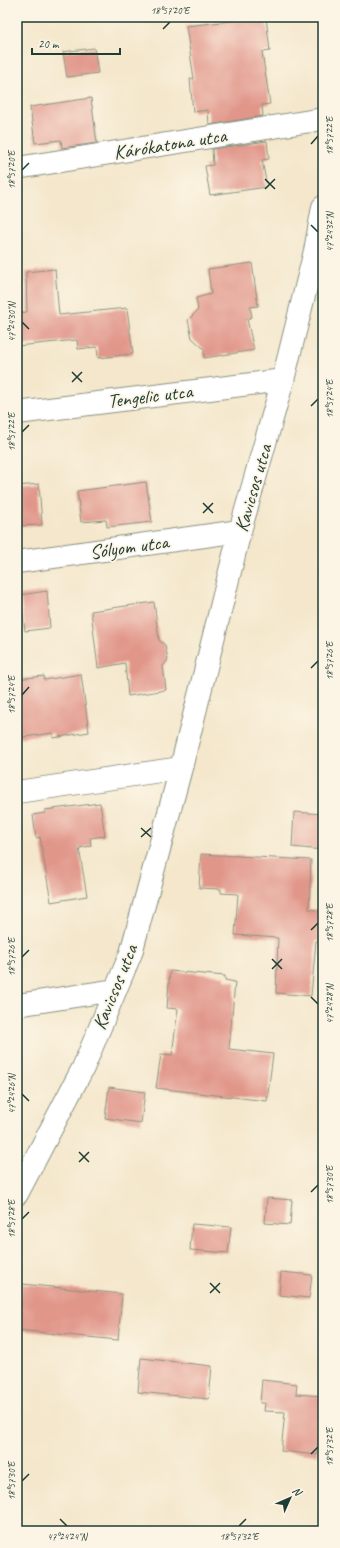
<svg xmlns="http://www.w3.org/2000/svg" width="340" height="1548" viewBox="0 0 340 1548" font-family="Caveat,sans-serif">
<rect width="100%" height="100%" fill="#fcf5e5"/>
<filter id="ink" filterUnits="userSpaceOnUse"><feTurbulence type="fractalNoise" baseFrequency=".025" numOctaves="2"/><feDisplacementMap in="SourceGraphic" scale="8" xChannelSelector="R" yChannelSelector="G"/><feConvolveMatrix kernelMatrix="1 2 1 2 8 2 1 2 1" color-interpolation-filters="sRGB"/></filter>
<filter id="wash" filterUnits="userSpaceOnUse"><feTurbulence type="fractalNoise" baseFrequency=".012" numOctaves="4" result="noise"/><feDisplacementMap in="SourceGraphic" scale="16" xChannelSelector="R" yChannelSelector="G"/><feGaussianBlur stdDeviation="0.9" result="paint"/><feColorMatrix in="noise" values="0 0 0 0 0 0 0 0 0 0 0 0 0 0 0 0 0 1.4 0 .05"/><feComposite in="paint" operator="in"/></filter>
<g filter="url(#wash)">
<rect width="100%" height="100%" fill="#f4e7cc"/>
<g id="blocks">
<path fill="#e1968a" d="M 266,17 L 270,51 L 262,52 L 270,104 L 262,105 L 263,116 L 209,125 L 208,110 L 193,112 L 190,79 L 194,79 L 186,26 Z
M 94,48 L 98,73 L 67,77 L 63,52 Z
M 91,98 L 97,143 L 62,148 L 61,140 L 35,143 L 30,107 Z
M 267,141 L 269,159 L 262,160 L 267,187 L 210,195 L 205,166 L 213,165 L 212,149 Z
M 252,263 L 258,306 L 250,307 L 252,317 L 247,319 L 254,350 L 204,358 L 204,349 L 192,338 L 188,320 L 198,310 L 196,298 L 211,294 L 208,269 Z
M 55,269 L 59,315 L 127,308 L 133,354 L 98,358 L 97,347 L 78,349 L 77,340 L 17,346 L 17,313 L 27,312 L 26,272 Z
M 146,482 L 152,522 L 107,527 L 106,520 L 81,522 L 77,491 Z
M 39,484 L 42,525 L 17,526 L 17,486 Z
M 47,591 L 50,628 L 25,631 L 20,595 Z
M 154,602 L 159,640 L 165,645 L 168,660 L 163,666 L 166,690 L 128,696 L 125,663 L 98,668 L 91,611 Z
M 81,674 L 89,732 L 53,738 L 53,733 L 17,738 L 17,679 L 44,676 L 44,680 Z
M 100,803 L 105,836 L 90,838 L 91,846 L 79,848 L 87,896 L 51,902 L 40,837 L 36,838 L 33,815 L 45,813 L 45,810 Z
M 294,812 L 323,814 L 323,850 L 292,847 Z
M 201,854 L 311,860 L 309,909 L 323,911 L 323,917 L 321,941 L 316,941 L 311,996 L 276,993 L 278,938 L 235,935 L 238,894 L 221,893 L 221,889 L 199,888 Z
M 170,971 L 225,976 L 225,980 L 235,982 L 229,1049 L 273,1054 L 267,1101 L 156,1088 L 161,1054 L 172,1055 L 178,1009 L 167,1008 Z
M 109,1087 L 145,1092 L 141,1123 L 105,1118 Z
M 267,1198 L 292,1200 L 290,1225 L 265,1223 Z
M 192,1224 L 231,1227 L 228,1253 L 190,1250 Z
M 281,1272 L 312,1275 L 309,1298 L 279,1295 Z
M 22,1284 L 122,1294 L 118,1340 L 17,1330 L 17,1296 L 20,1297 Z
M 141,1358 L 212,1366 L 209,1399 L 138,1392 Z
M 262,1380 L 297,1384 L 296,1394 L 323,1396 L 317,1455 L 281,1451 L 285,1412 L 264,1411 L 265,1403 L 260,1403 Z"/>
</g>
</g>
<g filter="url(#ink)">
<use href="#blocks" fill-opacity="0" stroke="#8a9280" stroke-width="1"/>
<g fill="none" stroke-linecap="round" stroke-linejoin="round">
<defs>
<path id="minor" d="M 17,168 L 323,119
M 17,413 L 283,380
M 17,562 L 240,531
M 17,792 L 181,768
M 17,1005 L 115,990
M 17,1194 L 83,1068 L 131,953 L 181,768 L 240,531 L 283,380 L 315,251 L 323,207"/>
</defs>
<use href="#minor" stroke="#8a9280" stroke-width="24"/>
<use href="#minor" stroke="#fff" stroke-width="22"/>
</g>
</g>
<path fill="none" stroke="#1f3d34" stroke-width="1.5" d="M 163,29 L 170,22M 311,144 L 318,136M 22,170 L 29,163M 265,179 L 275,189M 265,189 L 275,179M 311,225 L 318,232M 22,322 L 29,329M 72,372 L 82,382M 72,382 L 82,372M 311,406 L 318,399M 22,432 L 29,425M 203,503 L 213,513M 203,513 L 213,503M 311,668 L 318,661M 22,695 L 29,687M 141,828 L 151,837M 141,837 L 151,828M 311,930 L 318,923M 22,957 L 29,950M 272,959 L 282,969M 272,969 L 282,959M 311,997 L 318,1004M 22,1094 L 29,1101M 79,1152 L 89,1162M 79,1162 L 89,1152M 311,1192 L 318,1185M 22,1219 L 29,1212M 210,1283 L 220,1293M 210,1293 L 220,1283M 311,1454 L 318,1447M 22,1481 L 29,1474M 60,1519 L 67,1526M 239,1526 L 246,1519"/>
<g text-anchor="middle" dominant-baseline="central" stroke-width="3.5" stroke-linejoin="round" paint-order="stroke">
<g font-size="20" fill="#1f3d34" stroke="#fcf5e5">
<text transform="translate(170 144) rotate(-9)">Kárókatona utca</text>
<text transform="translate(150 396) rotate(-7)">Tengelic utca</text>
<text transform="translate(253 488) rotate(-74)">Kavicsos utca</text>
<text transform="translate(129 547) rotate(-8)">Sólyom utca</text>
<text transform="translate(115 987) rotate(-68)">Kavicsos utca</text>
</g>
</g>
<rect width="340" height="1548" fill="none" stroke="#fcf5e5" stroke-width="44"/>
<g transform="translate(290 1498) rotate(45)" stroke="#fcf5e5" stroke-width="3" paint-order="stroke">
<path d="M0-3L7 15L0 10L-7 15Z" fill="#1f3d34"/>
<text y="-6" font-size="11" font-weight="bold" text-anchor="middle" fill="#1f3d34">N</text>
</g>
<path d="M32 48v6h88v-6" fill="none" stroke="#1f3d34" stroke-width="2"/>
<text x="38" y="48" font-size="12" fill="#1f3d34" stroke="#fcf5e5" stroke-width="3" paint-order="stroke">20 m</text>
<rect x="22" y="22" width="296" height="1504" fill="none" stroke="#1f3d34" stroke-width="1.5"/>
<g font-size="10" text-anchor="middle" fill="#1f3d34">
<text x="170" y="14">18°57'20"E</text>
<text transform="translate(329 136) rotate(-90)" y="4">18°57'22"E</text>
<text transform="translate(11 170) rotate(-90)" y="4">18°57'20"E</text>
<text transform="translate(329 232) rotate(-90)" y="4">47°24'32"N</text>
<text transform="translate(11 322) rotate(-90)" y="4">47°24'30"N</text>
<text transform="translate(329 399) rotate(-90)" y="4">18°57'24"E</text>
<text transform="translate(11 432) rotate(-90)" y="4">18°57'22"E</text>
<text transform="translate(329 661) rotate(-90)" y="4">18°57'26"E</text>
<text transform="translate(11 695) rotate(-90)" y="4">18°57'24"E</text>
<text transform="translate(329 923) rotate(-90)" y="4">18°57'28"E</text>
<text transform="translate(11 957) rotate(-90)" y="4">18°57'26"E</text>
<text transform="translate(329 1004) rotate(-90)" y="4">47°24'28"N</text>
<text transform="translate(11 1094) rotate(-90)" y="4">47°24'26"N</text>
<text transform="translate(329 1185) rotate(-90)" y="4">18°57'30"E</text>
<text transform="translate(11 1219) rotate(-90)" y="4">18°57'28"E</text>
<text transform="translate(329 1447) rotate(-90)" y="4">18°57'32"E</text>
<text transform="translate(11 1481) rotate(-90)" y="4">18°57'30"E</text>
<text x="67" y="1540">47°24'24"N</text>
<text x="239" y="1540">18°57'32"E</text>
</g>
</svg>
